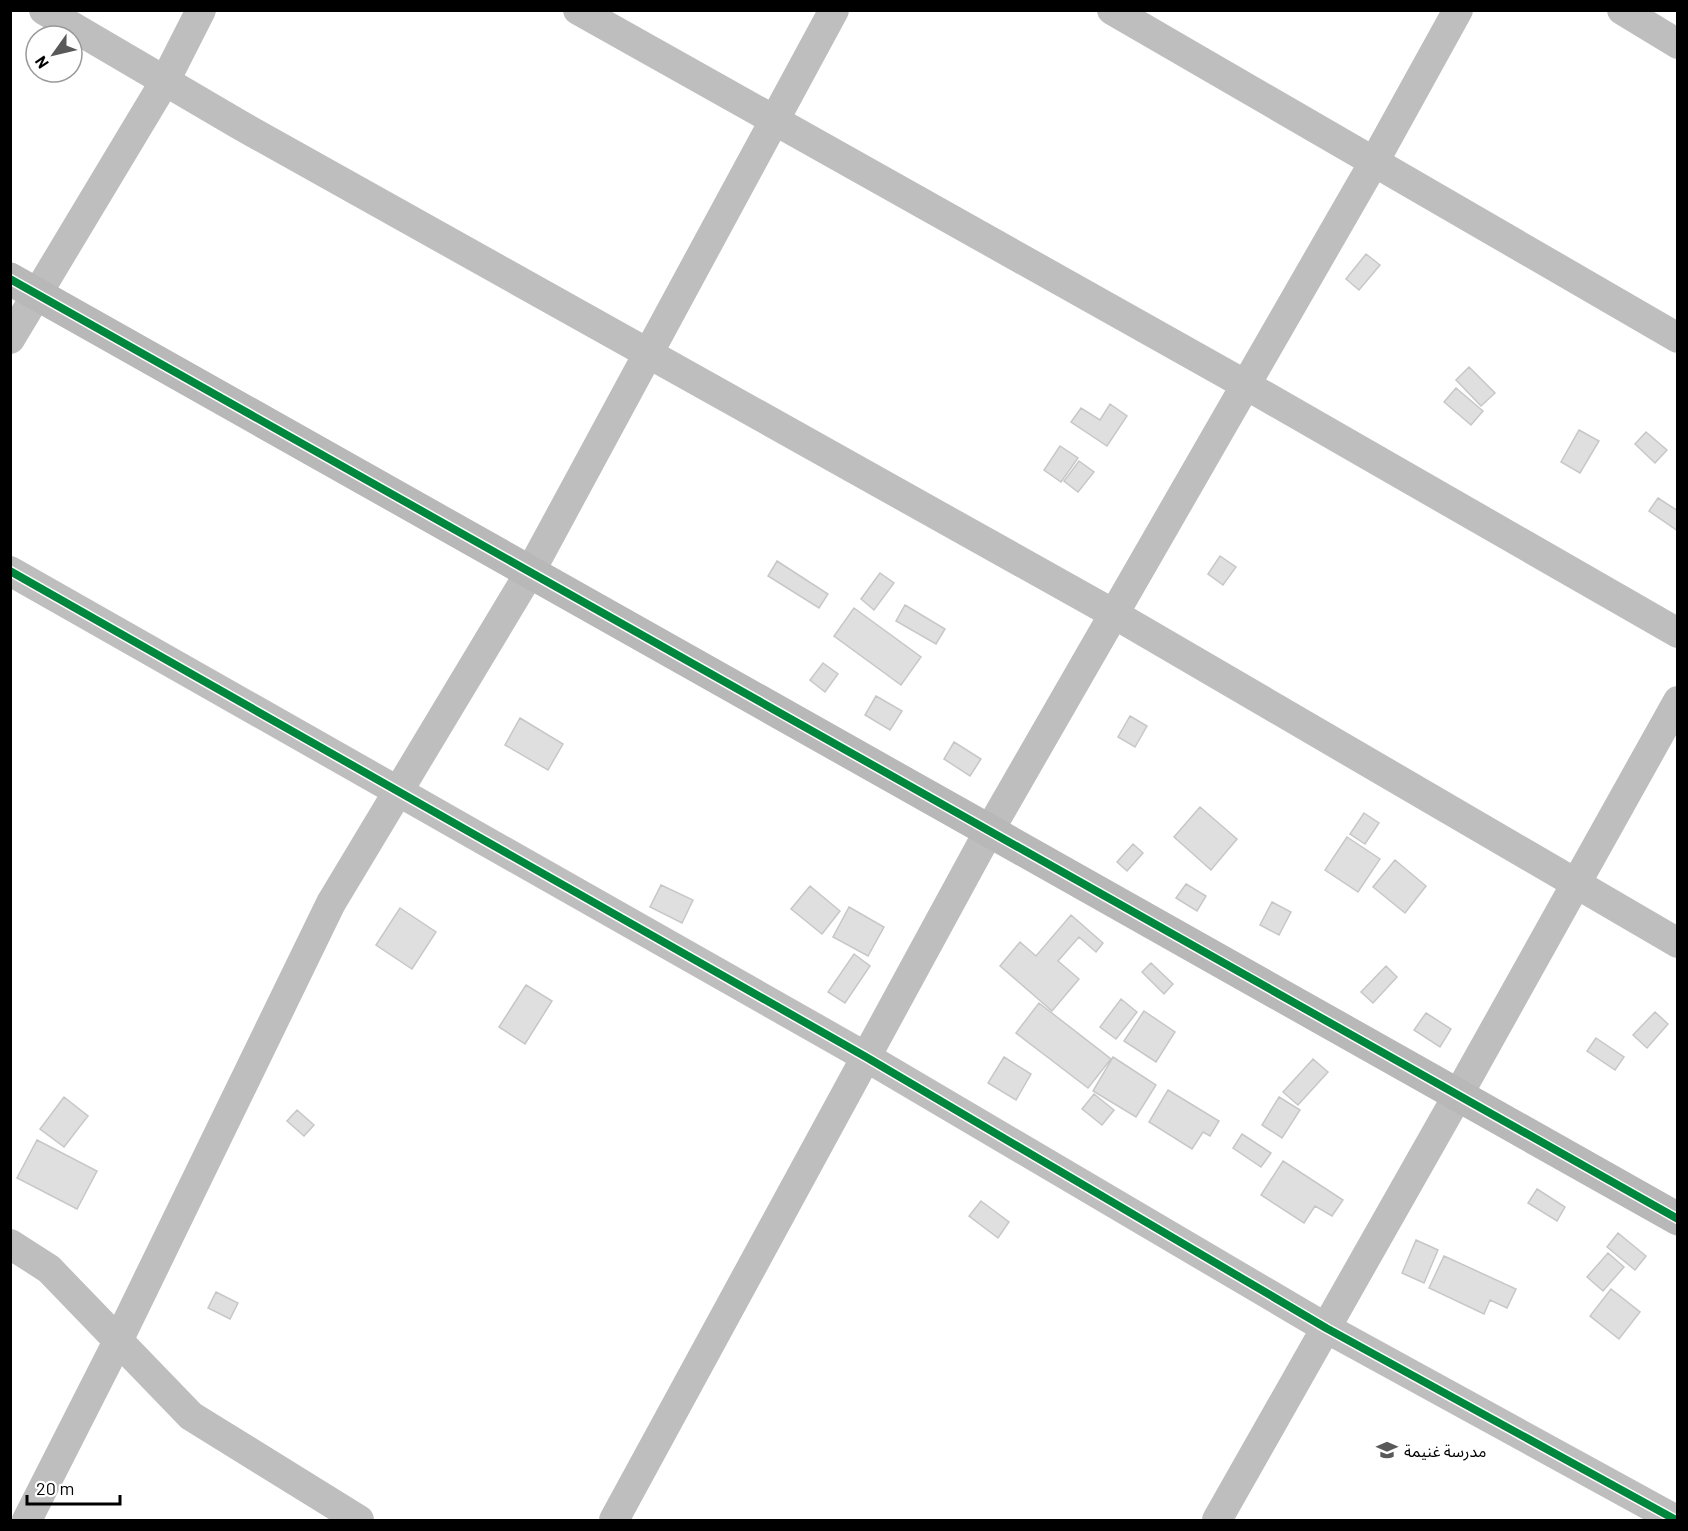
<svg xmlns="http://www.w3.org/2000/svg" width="1688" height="1531" viewBox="0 0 1688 1531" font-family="Barlow,'Noto Sans Arabic',sans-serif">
<rect width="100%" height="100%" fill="#fff"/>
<path fill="#dfdfdf" stroke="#c7c7c7" stroke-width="1.5" d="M 1366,254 L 1380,265 L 1359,290 L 1346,279 Z
M 1469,367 L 1495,393 L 1481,406 L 1456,380 Z
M 1456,388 L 1483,411 L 1471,425 L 1444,402 Z
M 1110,404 L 1127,416 L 1107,446 L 1071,422 L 1081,408 L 1100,420 Z
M 1579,430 L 1599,441 L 1580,473 L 1561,462 Z
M 1646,432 L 1667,450 L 1655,463 L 1635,444 Z
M 1060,446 L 1078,458 L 1061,482 L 1044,470 Z
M 1079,461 L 1094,472 L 1078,492 L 1064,481 Z
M 1658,498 L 1678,511 L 1678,531 L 1649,511 Z
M 1220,556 L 1236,567 L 1223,585 L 1208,574 Z
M 777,561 L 828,594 L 819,608 L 768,576 Z
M 880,573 L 894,583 L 874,610 L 861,599 Z
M 905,605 L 945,629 L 936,644 L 896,621 Z
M 854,608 L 921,657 L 901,685 L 834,636 Z
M 823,663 L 838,674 L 825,692 L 810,680 Z
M 876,696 L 902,711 L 890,730 L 865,715 Z
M 1130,716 L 1147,726 L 1135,747 L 1118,737 Z
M 520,718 L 563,744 L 548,770 L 505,745 Z
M 954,742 L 981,759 L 970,776 L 944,759 Z
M 1200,807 L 1237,839 L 1211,870 L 1174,837 Z
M 1364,813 L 1379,823 L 1365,844 L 1350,834 Z
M 1347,837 L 1380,859 L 1358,892 L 1325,870 Z
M 1133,844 L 1143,853 L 1127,871 L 1117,862 Z
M 1395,860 L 1426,886 L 1405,913 L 1373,887 Z
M 1186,884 L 1206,896 L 1197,911 L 1176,898 Z
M 661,885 L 693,900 L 682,923 L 650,907 Z
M 810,886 L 840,911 L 822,934 L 791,909 Z
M 1272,902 L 1291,912 L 1279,935 L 1260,925 Z
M 849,907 L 884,927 L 868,956 L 833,937 Z
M 400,908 L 436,932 L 412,969 L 376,945 Z
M 1071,915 L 1103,943 L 1096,952 L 1079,937 L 1058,961 L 1079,979 L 1052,1011 L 1000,966 L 1020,942 L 1036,956 Z
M 854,954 L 870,966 L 845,1003 L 828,992 Z
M 1151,963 L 1173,984 L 1164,994 L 1142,972 Z
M 1386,966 L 1397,977 L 1373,1003 L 1361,992 Z
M 526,985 L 552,1001 L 525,1044 L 499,1027 Z
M 1121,999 L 1137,1012 L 1116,1039 L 1100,1027 Z
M 1039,1003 L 1111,1059 L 1088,1088 L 1016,1033 Z
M 1144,1011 L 1175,1032 L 1156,1062 L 1124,1041 Z
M 1655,1012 L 1668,1024 L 1647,1048 L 1633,1035 Z
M 1426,1013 L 1451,1029 L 1440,1047 L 1414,1030 Z
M 1596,1038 L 1624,1057 L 1615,1070 L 1587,1051 Z
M 1004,1057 L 1031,1074 L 1016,1100 L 988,1083 Z
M 1113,1057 L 1156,1085 L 1136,1117 L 1093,1091 Z
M 1313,1059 L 1328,1072 L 1298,1105 L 1283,1092 Z
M 1168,1090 L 1219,1121 L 1210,1136 L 1203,1132 L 1192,1149 L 1149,1122 Z
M 1094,1094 L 1114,1110 L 1102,1125 L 1082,1109 Z
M 64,1097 L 88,1116 L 64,1147 L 40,1129 Z
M 1279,1097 L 1300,1110 L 1282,1138 L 1262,1125 Z
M 297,1110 L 314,1125 L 304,1136 L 287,1121 Z
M 1242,1134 L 1271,1153 L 1261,1167 L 1233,1148 Z
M 37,1140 L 97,1171 L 77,1209 L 17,1178 Z
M 1283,1161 L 1343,1200 L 1332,1216 L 1315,1206 L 1304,1223 L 1261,1195 Z
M 1537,1189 L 1565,1207 L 1557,1221 L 1528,1203 Z
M 981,1201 L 1009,1222 L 998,1238 L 969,1216 Z
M 1618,1233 L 1646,1256 L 1635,1270 L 1607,1247 Z
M 1416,1240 L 1438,1250 L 1424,1283 L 1402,1273 Z
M 1608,1253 L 1624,1267 L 1603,1291 L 1587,1277 Z
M 1444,1256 L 1516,1289 L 1507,1308 L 1490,1300 L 1484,1314 L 1429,1288 Z
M 1611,1289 L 1640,1312 L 1619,1339 L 1590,1316 Z
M 216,1292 L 238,1303 L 230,1319 L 208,1308 Z"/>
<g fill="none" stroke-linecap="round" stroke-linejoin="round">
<path stroke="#bebebe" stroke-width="30" d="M 44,10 L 240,125 L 1114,614 L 1678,943
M 578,10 L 1246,385 L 1678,633
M 1112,10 L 1678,338
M 1622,10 L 1678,44
M 10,339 L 165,81 L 201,10
M 10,571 L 866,1057 L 1326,1328 L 1676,1520
M 10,1244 L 49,1269 L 191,1416 L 359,1520
M 27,1520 L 118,1341 L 331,903 L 530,572 L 834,10
M 614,1520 L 989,831 L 1374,162 L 1458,10
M 1217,1520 L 1458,1095 L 1678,701"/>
<path stroke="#b8b8b8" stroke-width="33" d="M 10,279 L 1678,1219"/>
<defs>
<path id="cycleway" d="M 10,279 L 1678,1219
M 10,571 L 866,1057 L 1326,1328 L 1676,1520"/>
</defs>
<use href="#cycleway" stroke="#fff" stroke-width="11"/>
<use href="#cycleway" stroke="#00873e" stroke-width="8"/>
</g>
<defs>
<symbol id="school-bare" viewBox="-9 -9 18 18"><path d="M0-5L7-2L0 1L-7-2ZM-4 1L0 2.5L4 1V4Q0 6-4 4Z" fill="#595959" stroke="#fff" stroke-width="2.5" paint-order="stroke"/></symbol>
</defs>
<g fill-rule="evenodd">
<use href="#school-bare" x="1372" y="1435" width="30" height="30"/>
</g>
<g text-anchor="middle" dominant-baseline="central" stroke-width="4.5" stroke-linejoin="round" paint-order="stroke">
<g font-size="16" fill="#000" stroke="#fff" text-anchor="start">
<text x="1404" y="1450">مدرسة غنيمة</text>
</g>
</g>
<rect width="1688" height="1531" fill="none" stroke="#000000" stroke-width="24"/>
<g transform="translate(54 54) rotate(236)"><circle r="28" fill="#ffffff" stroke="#999999" stroke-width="1.5"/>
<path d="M0-4.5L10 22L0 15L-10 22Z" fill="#595959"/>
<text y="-9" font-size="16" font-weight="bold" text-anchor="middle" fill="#000000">N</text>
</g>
<path d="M27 1495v9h93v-9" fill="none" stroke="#000000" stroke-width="3"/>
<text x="36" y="1495" font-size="18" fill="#000000" stroke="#ffffff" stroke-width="4.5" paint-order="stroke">20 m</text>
</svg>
